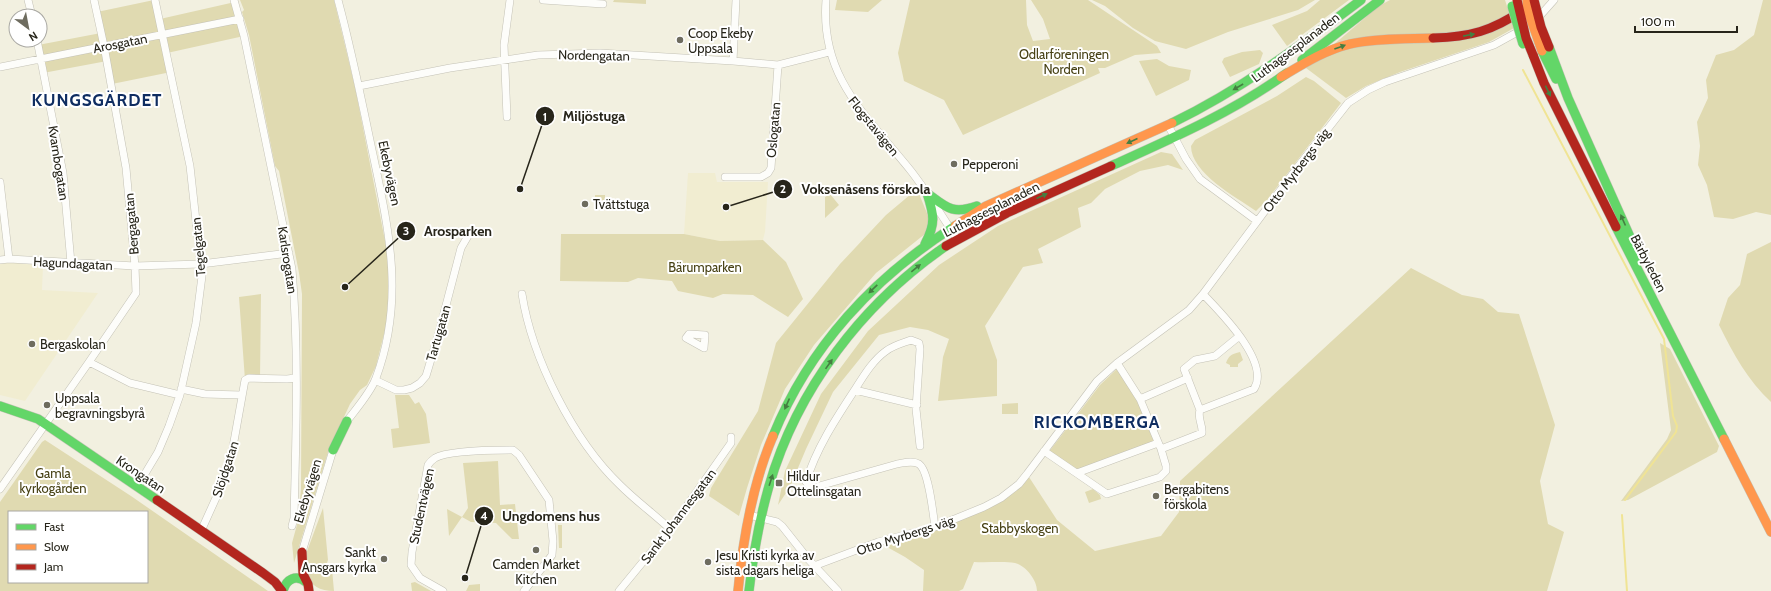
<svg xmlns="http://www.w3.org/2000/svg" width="1771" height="591" viewBox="0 0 1771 591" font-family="Cabin,sans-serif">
<rect width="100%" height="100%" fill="#f2f0e0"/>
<path fill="#f1edd1" d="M 688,173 L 715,173 L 717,182 L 768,182 L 765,232 L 763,240 L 720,241 L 684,234 Z
M 9,262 L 43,266 L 42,290 L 98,293 L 25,401 L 0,395 L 0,263 Z"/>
<path fill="#e0dab1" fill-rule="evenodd" d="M 154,0 L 160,19 L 235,2 L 244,36 L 167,53 L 171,72 L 112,84 L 107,61 L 43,73 L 38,45 L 101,33 L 97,12 Z
M 240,0 L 334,0 L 355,87 L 388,256 L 389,280 L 387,322 L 376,366 L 367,385 L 360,390 L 350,404 L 329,449 L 294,563 L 292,543 L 298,521 L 301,489 L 302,294 L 299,273 L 279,171 L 275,166 L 249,35 L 242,12 L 244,10 Z
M 614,0 L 646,0 L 646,4 L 613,2 Z
M 837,0 L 882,0 L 868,12 L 835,10 Z
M 910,0 L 1026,0 L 1027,25 L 1033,41 L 1050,39 L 1043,19 L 1031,0 L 1088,0 L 1157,46 L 1161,53 L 1135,55 L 1105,68 L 1098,68 L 1100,73 L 963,135 L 944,100 L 904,81 L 898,53 Z
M 1092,0 L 1315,0 L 1298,10 L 1228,32 L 1186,49 L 1155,41 L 1133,28 L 1105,6 Z
M 1320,0 L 1349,0 L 1287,46 L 1272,25 L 1307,11 Z
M 1390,0 L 1505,0 L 1514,28 L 1489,42 L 1400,72 L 1366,86 L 1346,98 L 1306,68 L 1379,6 Z
M 1763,0 L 1771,0 L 1771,215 L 1756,212 L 1733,219 L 1714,217 L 1707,185 L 1698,165 L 1700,146 L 1697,122 L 1708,98 L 1706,80 L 1716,55 L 1734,50 L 1754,35 Z
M 1260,50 L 1263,53 L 1259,64 L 1230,77 L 1222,62 L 1224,58 L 1242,52 Z
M 1157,59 L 1169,66 L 1191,70 L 1189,80 L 1156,96 L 1139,61 Z
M 1306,77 L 1314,81 L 1341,103 L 1268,199 L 1256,211 C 1236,197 1191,173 1191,146 L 1195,140 L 1277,96 Z
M 1161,152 L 1172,154 L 1183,170 L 1168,165 L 1140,171 L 1105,189 L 1091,203 L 1078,208 L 1081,227 L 1038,249 L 1043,263 L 1023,267 L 985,326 L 997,360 L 997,396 L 938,401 L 943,357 L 949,339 L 928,330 L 910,327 L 879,335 L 833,392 L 806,449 L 790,487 L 778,505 L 785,471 L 821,394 L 868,331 L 939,265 L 998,226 Z
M 917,189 L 929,218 L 925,234 L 876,273 L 814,345 L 785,389 L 761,445 L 747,488 L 739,516 L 709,496 L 711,488 L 758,411 L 776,343 L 840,264 L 886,215 Z
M 830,194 L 839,205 L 825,218 L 825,197 Z
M 595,195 L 605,195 L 605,205 L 595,206 Z
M 561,234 L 684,234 L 720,241 L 763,240 L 786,262 L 803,299 L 788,317 L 753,295 L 723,294 L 713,298 L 678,291 L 672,281 L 638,278 L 628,282 L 560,281 Z
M 1771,242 L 1771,402 C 1748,381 1733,353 1719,325 L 1728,298 L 1740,285 L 1747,254 Z
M 1411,268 L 1462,295 L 1483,299 L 1498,312 L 1519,314 L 1555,425 L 1540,481 L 1548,524 L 1564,532 L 1547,591 L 1037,591 C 1037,580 1026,566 1015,563 C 1004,561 986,563 974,562 L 963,589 L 959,591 L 923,591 L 924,570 L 905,557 L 878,542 L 984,507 L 1027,474 L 1057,520 L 1095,551 L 1161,536 L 1179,512 L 1180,481 Z
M 261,294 L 260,379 L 245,380 L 239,297 Z
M 1660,343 L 1670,349 L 1719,446 L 1717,452 L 1628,500 L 1621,501 L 1667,439 L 1671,430 Z
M 1240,352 L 1243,360 L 1238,364 L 1238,367 L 1230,367 L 1230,365 L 1226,363 C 1229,355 1232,354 1240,352 Z
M 1119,367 L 1140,399 L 1158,443 L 1077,473 L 1048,453 L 1100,385 Z
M 395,395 L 409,395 L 415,404 L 419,402 L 426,414 L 430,443 L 393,448 L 391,429 L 399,428 Z
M 1018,403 L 1018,414 L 1002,414 L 1002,404 Z
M 45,440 L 131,496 L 268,591 L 0,591 L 0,502 L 42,442 ZM 9,512 L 147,512 L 147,582 L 9,582 Z
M 498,461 L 500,505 L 515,504 L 519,539 L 512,539 L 496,523 L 471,522 L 462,517 L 449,536 L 447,509 L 462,517 L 468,508 L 463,463 Z
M 1093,489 L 1100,495 L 1101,499 L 1089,503 L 1085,492 Z
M 323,508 L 328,560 L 327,563 L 311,567 L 305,564 L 306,554 Z
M 558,525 L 562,525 L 562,548 L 559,548 Z
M 332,569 L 334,591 C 320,591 310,586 306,572 Z
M 415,582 L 431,591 L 412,591 L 411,583 Z
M 480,584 L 480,591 L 466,591 L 469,585 Z"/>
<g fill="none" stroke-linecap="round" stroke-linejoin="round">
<path stroke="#f0e494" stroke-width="2" d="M 1523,70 L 1664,339 L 1673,416 L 1677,426 L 1676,432 L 1625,500
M 1622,515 L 1627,591"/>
<defs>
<path id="street" d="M 28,0 L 32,16
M 234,0 L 244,36 L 292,269 C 299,351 296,435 294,518 L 292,526
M 338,0 C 351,48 361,97 371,145 C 388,226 406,298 376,378 C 371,392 356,409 347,421
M 543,0 L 603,4
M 826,0 C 820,78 867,116 911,171 C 928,193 942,216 957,239
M 1538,18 L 1554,0
M 37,40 L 63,173 L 71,263
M 733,61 L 736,0
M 0,67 L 240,19
M 359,86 L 450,68 L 538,55 L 600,53 L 733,61 L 778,65 L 829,52
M 507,117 L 504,45 L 510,0
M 1168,125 L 1186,159 L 1200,179 L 1257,221
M 725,177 L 761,177 L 768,173 L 771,168 L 778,65
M 0,182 L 9,259
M 0,260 L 9,259 L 135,266 L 201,264 L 289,253
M 522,294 C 532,358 573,440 620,485 C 636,501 654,514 670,529
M 689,334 L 705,335 L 704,348 L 686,338 Z
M 89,362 L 130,383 L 180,395
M 375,380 L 396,390 L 404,390 L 412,388 L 420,383 L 426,376 L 438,336 L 461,248 L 468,236
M 181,389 L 205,394 L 241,395
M 855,390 L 917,405
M 1140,399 L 1188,378
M 1200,410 L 1184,369 L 1195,360 L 1215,356 L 1237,338 L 1240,338
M 920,446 L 916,409 L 920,349 L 919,343 L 911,340 C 903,343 894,345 886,351 C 872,361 863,377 854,391 C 835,420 816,449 806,482 L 812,488 L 897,464 C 904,463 912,460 919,464 C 929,471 933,514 935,527
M 1161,449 L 1202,433 C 1203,425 1197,418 1200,410 L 1254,389 C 1271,362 1220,312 1203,294
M 1044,451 L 1107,494 L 1160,477 L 1166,471 L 1166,466 L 1161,449 L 1140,399 L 1117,363
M 1077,473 L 1158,443
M 137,487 L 158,452 L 169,426 L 180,395 L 196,323 L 202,276 L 190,166 L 155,0
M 0,489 L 89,362 L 136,293 L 135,266 L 126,168 L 104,46 L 94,0
M 749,515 L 777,522 L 782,526 L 809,560 L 838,591
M 201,531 L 220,489 L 231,458 L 245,380 L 249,378 L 287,379 L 295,378
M 302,552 L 333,450
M 814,566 L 878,542 L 935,527 L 984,507 L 1001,498 L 1019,484 L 1027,474 L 1097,381 L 1117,363 L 1189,310 L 1203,294 L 1297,168 L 1348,103 L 1368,90 L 1385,82 L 1494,45 L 1523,29
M 443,591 L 420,578 L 411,565 L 412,552 L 428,465 C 430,462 432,460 435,458 C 449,450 495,450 513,450 L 519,455 L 549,500 L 553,541 L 552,555 L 549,559 L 524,591
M 619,591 L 674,524 L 731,443 L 731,437"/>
<path id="fast" d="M 1549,47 L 1568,98 L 1639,257
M 1542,51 L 1556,79
M 1302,60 L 1380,0
M 1172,123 C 1240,90 1300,46 1361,0
M 1111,166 C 1171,139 1233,112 1287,73
M 927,193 C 946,207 952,215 977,206
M 1616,227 L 1724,439
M 925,244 C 936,223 934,215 927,193
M 0,406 L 38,419 L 157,500
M 773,436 C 809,347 874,277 955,226
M 333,450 L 347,421
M 283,591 C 286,579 296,574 306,582
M 749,591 C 753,556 759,521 769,486 C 797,389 863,303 946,246"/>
<path id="slow" d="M 1281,77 C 1303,64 1325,50 1350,44 C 1377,38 1406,39 1433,38
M 955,226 L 986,206 L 1172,123
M 1724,439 L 1771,532
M 738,591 C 743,538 752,485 773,436"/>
<path id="jam" d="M 1433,38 C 1470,37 1492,31 1523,10
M 1533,55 L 1544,83 L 1616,227
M 946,246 L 1007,213 L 1111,166
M 157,500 L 263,573 L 275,582 L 282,591
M 302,552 L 303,574 L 308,584 L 309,591"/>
</defs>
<use href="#street" stroke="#c4c2b6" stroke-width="8"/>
<use href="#fast" stroke="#c4c2b6" stroke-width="10"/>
<use href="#slow" stroke="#c4c2b6" stroke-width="10"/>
<use href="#jam" stroke="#c4c2b6" stroke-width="10"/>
<use href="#street" stroke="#fdfdfa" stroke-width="7"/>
<use href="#fast" stroke="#63d668" stroke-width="9"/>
<use href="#slow" stroke="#ff974d" stroke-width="9"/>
<use href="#jam" stroke="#b3261e" stroke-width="9"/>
<defs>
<path id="fast-bridge" d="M 1512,6 L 1523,44"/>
<path id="slow-bridge" d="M 1527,0 L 1528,11 L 1542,51"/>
<path id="jam-bridge" d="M 1517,0 L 1526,38 L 1533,55
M 1534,0 L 1541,27 L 1549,47"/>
</defs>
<use href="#fast-bridge" stroke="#c4c2b6" stroke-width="10" stroke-linecap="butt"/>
<use href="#slow-bridge" stroke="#c4c2b6" stroke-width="10" stroke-linecap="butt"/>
<use href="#jam-bridge" stroke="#c4c2b6" stroke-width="10" stroke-linecap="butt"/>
<use href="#fast-bridge" stroke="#63d668" stroke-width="9"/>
<use href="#slow-bridge" stroke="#ff974d" stroke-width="9"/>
<use href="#jam-bridge" stroke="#b3261e" stroke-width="9"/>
</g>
<defs><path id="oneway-solid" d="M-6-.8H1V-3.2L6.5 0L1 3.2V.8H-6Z"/></defs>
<g fill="#457e41">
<use href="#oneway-solid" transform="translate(1469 35) rotate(-11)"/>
<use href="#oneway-solid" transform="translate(1340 47) rotate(-20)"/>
<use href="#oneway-solid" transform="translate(1238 87) rotate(150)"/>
<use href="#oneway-solid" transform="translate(1548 91) rotate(64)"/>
<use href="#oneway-solid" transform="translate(1132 141) rotate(156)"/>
<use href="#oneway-solid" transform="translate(1042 196) rotate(-24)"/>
<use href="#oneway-solid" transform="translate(1623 220) rotate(-114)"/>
<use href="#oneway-solid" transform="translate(916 268) rotate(-39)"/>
<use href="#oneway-solid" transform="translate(873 289) rotate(136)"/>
<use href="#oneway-solid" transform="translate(829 364) rotate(-55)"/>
<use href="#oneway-solid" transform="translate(787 404) rotate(114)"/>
<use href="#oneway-solid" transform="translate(771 480) rotate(-72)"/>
</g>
<g fill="#6e6c5f" stroke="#fff" stroke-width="1.5">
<circle cx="680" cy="40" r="4"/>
<circle cx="954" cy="164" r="4"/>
<circle cx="585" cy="204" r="4"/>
<circle cx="32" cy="344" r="4"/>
<circle cx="47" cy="405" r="4"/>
<rect x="775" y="479" width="8" height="8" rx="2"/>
<circle cx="1156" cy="496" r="4"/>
<circle cx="536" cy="550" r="4"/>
<circle cx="384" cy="559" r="4"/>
<circle cx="708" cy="562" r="4"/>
</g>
<g text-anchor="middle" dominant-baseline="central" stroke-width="4" stroke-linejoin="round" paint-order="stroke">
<g font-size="13" fill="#27251a" stroke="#fff" text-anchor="start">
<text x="688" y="33">Coop Ekeby<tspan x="688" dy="15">Uppsala</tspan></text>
<text x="962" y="164">Pepperoni</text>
<text x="593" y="204">Tvättstuga</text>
<text x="40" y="344">Bergaskolan</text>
<text x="55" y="398">Uppsala<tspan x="55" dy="15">begravningsbyrå</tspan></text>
<text x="787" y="476">Hildur<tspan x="787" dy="15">Ottelinsgatan</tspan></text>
<text x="1164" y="489">Bergabitens<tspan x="1164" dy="15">förskola</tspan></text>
<text x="376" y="552" text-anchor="end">Sankt<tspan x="376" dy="15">Ansgars kyrka</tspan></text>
<text x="716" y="555">Jesu Kristi kyrka av<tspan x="716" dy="15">sista dagars heliga</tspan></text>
<text x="536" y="564" text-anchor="middle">Camden Market<tspan x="536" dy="15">Kitchen</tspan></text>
</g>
<g font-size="13" fill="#27251a" stroke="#fff">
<text transform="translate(120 43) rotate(-11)">Arosgatan</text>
<text transform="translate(1295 47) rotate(-37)">Luthagsesplanaden</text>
<text transform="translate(594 55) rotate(1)">Nordengatan</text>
<text transform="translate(874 126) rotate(51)">Flogstavägen</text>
<text transform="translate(773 130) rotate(-85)">Oslogatan</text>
<text transform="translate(59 163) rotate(81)">Kvarnbogatan</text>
<text transform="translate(1296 170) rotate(-53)">Otto Myrbergs väg</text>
<text transform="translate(390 173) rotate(78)">Ekebyvägen</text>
<text transform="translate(991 209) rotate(-27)">Luthagsesplanaden</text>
<text transform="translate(131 224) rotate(-95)">Bergagatan</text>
<text transform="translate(198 247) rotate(-95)">Tegelgatan</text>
<text transform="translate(288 260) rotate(81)">Karlsrogatan</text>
<text transform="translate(73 263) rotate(3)">Hagundagatan</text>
<text transform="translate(1649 263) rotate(63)">Bärbyleden</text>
<text transform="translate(438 333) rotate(-74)">Tartugatan</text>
<text transform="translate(225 469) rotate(-72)">Slöjdgatan</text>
<text transform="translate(141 474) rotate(34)">Krongatan</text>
<text transform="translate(307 491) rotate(-73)">Ekebyvägen</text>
<text transform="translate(421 506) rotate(-78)">Studentvägen</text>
<text transform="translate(678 516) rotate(-53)">Sankt Johannesgatan</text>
<text transform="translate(905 535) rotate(-18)">Otto Myrbergs väg</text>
</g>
<g font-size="13" fill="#464013" stroke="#fff">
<text x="1064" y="54">Odlarföreningen<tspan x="1064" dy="15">Norden</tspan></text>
<text x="705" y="267">Bärumparken</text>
<text x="53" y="473">Gamla<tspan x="53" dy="15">kyrkogården</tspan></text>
<text x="1020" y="528">Stabbyskogen</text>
</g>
<g font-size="17" font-weight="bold" letter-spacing="1" fill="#0f2d61" stroke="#fff">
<text x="97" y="100">KUNGSGÄRDET</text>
<text x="1097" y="422">RICKOMBERGA</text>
</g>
</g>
<path fill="none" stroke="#27251a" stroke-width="1.5" d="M520 189L545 116M726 207L783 189M345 287L406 231M465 578L484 516"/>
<g fill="#27251a" stroke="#fff" stroke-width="1.5">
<circle cx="520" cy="189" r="4"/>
<circle cx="726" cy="207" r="4"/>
<circle cx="345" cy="287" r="4"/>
<circle cx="465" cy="578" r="4"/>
<circle cx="545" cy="116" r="10"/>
<circle cx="783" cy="189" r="10"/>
<circle cx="406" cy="231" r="10"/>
<circle cx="484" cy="516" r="10"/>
</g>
<g font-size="12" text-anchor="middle" font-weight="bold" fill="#fff">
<text x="545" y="121">1</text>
<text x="783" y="193">2</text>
<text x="406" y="235">3</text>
<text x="484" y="520">4</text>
</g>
<g font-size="14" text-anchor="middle" font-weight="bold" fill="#27251a" stroke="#fff" stroke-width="4" stroke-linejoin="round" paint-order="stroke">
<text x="594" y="121">Miljöstuga</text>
<text x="866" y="194">Voksenåsens förskola</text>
<text x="458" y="236">Arosparken</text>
<text x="551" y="521">Ungdomens hus</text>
</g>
<rect x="8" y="511" width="140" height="72" fill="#ffffff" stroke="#a9a8a3"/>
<rect x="16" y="524" width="20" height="6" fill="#63d668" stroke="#a9a8a3"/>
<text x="44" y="531" font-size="12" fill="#27251a">Fast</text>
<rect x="16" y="544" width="20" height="6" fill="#ff974d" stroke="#a9a8a3"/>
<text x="44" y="551" font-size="12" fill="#27251a">Slow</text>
<rect x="16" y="564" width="20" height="6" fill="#b3261e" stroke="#a9a8a3"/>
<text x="44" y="571" font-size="12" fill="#27251a">Jam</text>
<g transform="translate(28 28) rotate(148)"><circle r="19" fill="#ffffff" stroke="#a9a8a3"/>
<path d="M0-3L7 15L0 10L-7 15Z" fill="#6e6c5f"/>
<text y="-6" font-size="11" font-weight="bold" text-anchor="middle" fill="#27251a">N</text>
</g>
<path d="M1635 26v6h102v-6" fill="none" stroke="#27251a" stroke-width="2"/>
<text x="1641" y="26" font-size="12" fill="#27251a" stroke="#ffffff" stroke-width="3" paint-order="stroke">100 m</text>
</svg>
